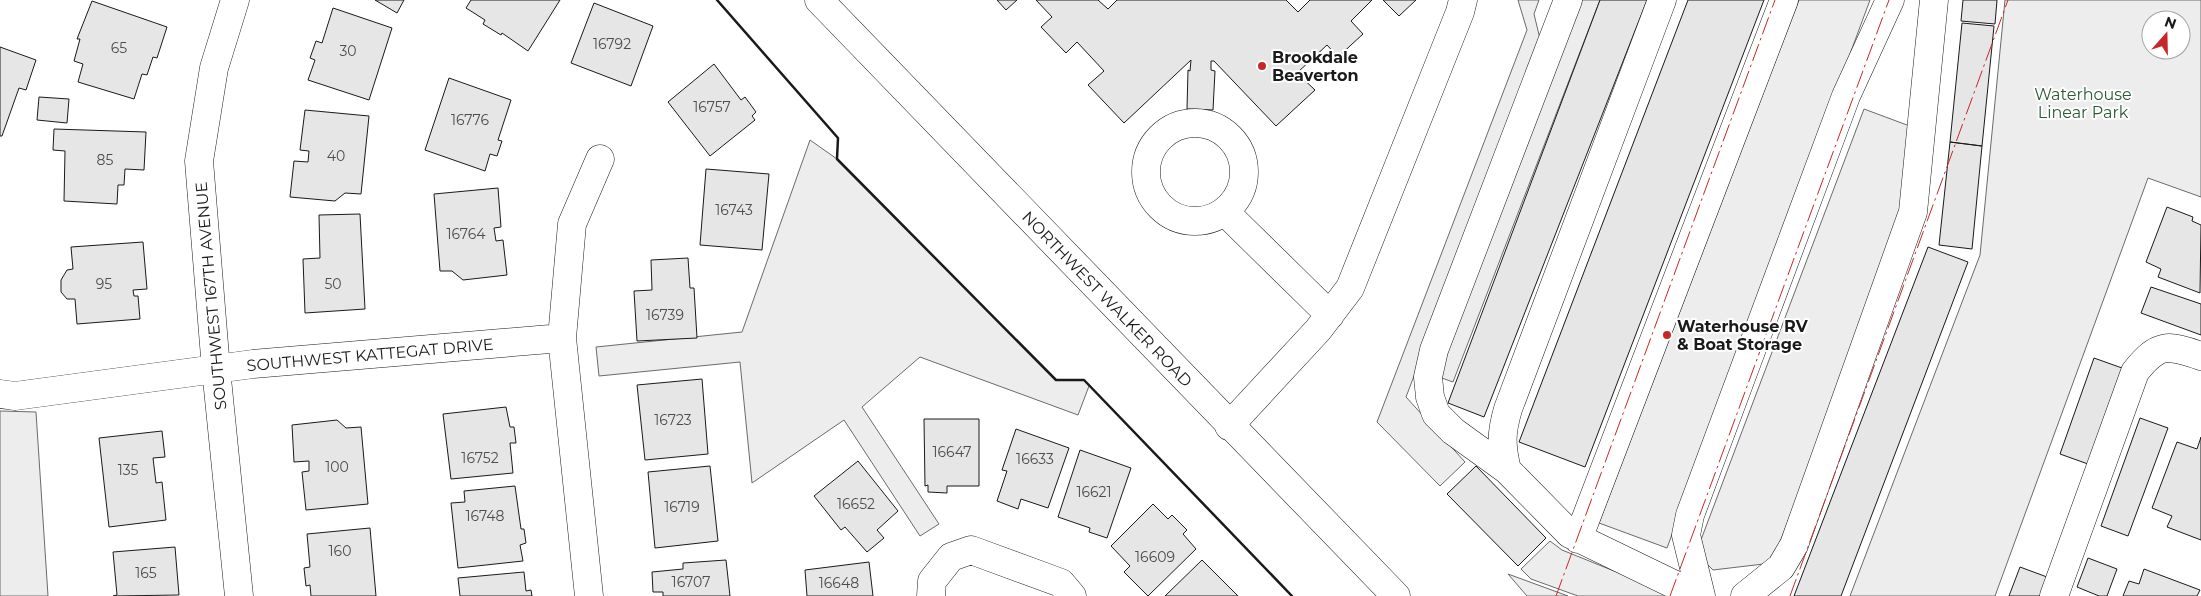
<svg xmlns="http://www.w3.org/2000/svg" width="2201" height="596" viewBox="0 0 2201 596" font-family="Montserrat,sans-serif">
<rect width="100%" height="100%" fill="#fff"/>
<path fill="#ededed" stroke="#6a6a6a" fill-rule="evenodd" d="M 1518,0 L 1539,0 L 1534,14 L 1541,43 L 1406,397 L 1465,462 L 1440,486 L 1377,422 L 1527,30 Z
M 1582,0 L 1600,0 L 1453,382 L 1439,377 L 1444,354 Z
M 1799,0 L 1870,0 L 1667,548 L 1599,523 Z
M 2005,0 L 2201,0 L 2201,197 L 2148,178 L 1995,596 L 1850,596 L 1980,255 ZM 2151,20 L 2181,20 L 2181,50 L 2151,50 Z
M 1864,109 L 1915,128 L 1908,208 L 1772,563 L 1713,570 L 1696,553 Z
M 810,140 L 837,159 L 1056,380 L 1084,380 L 1089,386 L 1078,415 L 920,357 L 862,407 L 939,524 L 920,536 L 844,420 L 752,483 L 740,362 L 599,376 L 596,347 L 742,332 Z
M 0,411 L 36,412 L 48,596 L 0,596 Z
M 1550,541 L 1562,550 L 1676,596 L 1578,596 L 1531,579 L 1521,569 Z
M 1508,574 L 1568,596 L 1527,596 Z"/>
<path fill="#e6e6e6" stroke="#1a1a1a" d="M 375,0 L 404,0 L 397,13 Z
M 471,0 L 560,0 L 528,51 L 502,33 L 501,35 L 483,24 L 485,20 L 466,8 Z
M 997,0 L 1017,0 L 1006,10 Z
M 1036,0 L 1098,0 L 1108,9 L 1117,0 L 1286,0 L 1298,12 L 1310,0 L 1372,0 L 1351,21 L 1363,34 L 1338,57 L 1327,45 L 1297,73 L 1315,90 L 1276,126 L 1214,61 L 1211,61 L 1211,70 L 1215,71 L 1213,110 L 1187,109 L 1188,70 L 1190,71 L 1191,60 L 1124,123 L 1088,85 L 1104,71 L 1077,42 L 1066,53 L 1041,27 L 1052,17 Z
M 1383,0 L 1416,0 L 1399,16 Z
M 1600,0 L 1647,0 L 1484,417 L 1448,403 Z
M 1688,0 L 1764,0 L 1585,467 L 1519,442 Z
M 1963,0 L 1997,0 L 1995,24 L 1961,21 Z
M 92,1 L 167,27 L 157,58 L 153,57 L 147,75 L 142,74 L 134,99 L 78,82 L 83,64 L 74,61 L 80,39 L 77,39 Z
M 594,3 L 653,26 L 631,86 L 571,63 Z
M 333,8 L 392,28 L 369,100 L 308,80 L 315,60 L 310,58 L 316,41 L 322,43 Z
M 1962,23 L 1994,26 L 1982,146 L 1950,142 Z
M 0,47 L 36,60 L 26,90 L 19,88 L 2,136 L 0,136 Z
M 714,64 L 741,100 L 745,97 L 756,112 L 752,116 L 755,120 L 710,156 L 668,102 Z
M 449,78 L 511,100 L 498,140 L 502,141 L 497,156 L 490,154 L 485,171 L 425,150 Z
M 39,97 L 69,99 L 67,123 L 37,120 Z
M 305,110 L 369,116 L 361,194 L 345,193 L 335,201 L 290,197 L 294,161 L 308,162 L 309,151 L 300,150 Z
M 54,129 L 146,132 L 144,170 L 125,169 L 124,185 L 118,185 L 117,204 L 64,201 L 65,151 L 53,150 Z
M 1950,142 L 1982,146 L 1972,249 L 1939,245 Z
M 706,169 L 769,174 L 762,250 L 700,245 Z
M 498,188 L 501,227 L 494,228 L 496,241 L 503,240 L 507,275 L 463,280 L 452,271 L 440,271 L 434,194 Z
M 2167,207 L 2193,217 L 2192,221 L 2201,225 L 2200,293 L 2158,277 L 2161,269 L 2146,262 Z
M 360,214 L 365,309 L 305,313 L 303,259 L 320,258 L 319,215 Z
M 143,242 L 147,289 L 133,290 L 134,296 L 138,296 L 140,319 L 77,324 L 75,299 L 67,299 L 61,292 L 61,280 L 67,270 L 73,269 L 71,247 Z
M 1928,247 L 1968,262 L 1841,596 L 1794,596 Z
M 688,258 L 690,288 L 694,288 L 697,338 L 637,341 L 634,291 L 652,290 L 651,260 Z
M 2151,287 L 2201,304 L 2201,335 L 2141,313 Z
M 2094,358 L 2122,368 L 2088,464 L 2060,454 Z
M 702,379 L 708,454 L 645,460 L 637,385 Z
M 506,407 L 510,427 L 514,427 L 516,443 L 510,443 L 513,473 L 451,479 L 443,414 Z
M 2140,418 L 2168,428 L 2128,536 L 2101,526 Z
M 924,419 L 979,419 L 979,486 L 947,486 L 947,493 L 928,492 L 928,485 L 925,486 Z
M 337,420 L 346,428 L 361,427 L 368,504 L 306,510 L 302,472 L 309,471 L 309,461 L 294,462 L 292,425 Z
M 1016,429 L 1069,448 L 1048,508 L 1021,499 L 1018,509 L 997,501 L 1007,471 L 1002,470 Z
M 162,431 L 165,457 L 153,458 L 156,483 L 162,482 L 166,520 L 109,527 L 99,438 Z
M 2201,437 L 2201,540 L 2167,527 L 2172,516 L 2152,508 L 2177,442 L 2197,449 Z
M 1080,450 L 1131,468 L 1107,538 L 1089,532 L 1090,528 L 1058,517 Z
M 858,461 L 898,511 L 877,530 L 884,538 L 867,552 L 845,527 L 841,530 L 814,496 Z
M 710,466 L 718,541 L 655,548 L 648,472 Z
M 1476,466 L 1546,538 L 1518,566 L 1447,494 Z
M 515,486 L 521,529 L 524,529 L 526,543 L 520,545 L 523,561 L 458,568 L 451,503 L 465,502 L 464,491 Z
M 1153,504 L 1168,519 L 1172,515 L 1187,530 L 1183,534 L 1196,549 L 1148,596 L 1124,572 L 1130,566 L 1111,546 Z
M 370,528 L 376,596 L 311,596 L 310,585 L 306,586 L 304,568 L 310,567 L 307,534 Z
M 175,547 L 179,595 L 113,596 L 117,595 L 113,552 Z
M 2088,558 L 2117,569 L 2107,596 L 2099,596 L 2077,587 Z
M 726,560 L 730,596 L 663,596 L 663,592 L 653,592 L 652,572 L 683,569 L 683,563 Z
M 1202,560 L 1238,596 L 1165,596 Z
M 869,562 L 873,596 L 807,596 L 805,570 Z
M 2020,567 L 2047,577 L 2040,596 L 2009,596 Z
M 2144,569 L 2200,590 L 2197,596 L 2123,596 L 2129,581 L 2139,584 Z
M 524,572 L 526,591 L 531,590 L 532,596 L 460,596 L 458,578 Z"/>
<g fill="none" stroke-linecap="round" stroke-linejoin="round">
<defs>
<path id="minor" d="M 235,0 L 214,68 L 199,161 L 216,369 L 239,596
M 1568,0 L 1434,350 L 1428,377 L 1430,397 L 1436,414 L 1453,431 L 1507,470 L 1570,534 L 1698,596
M1146 172a49 49 0 1 1 98 0a49 49 0 1 1-98 0Z
M 1225,212 L 1330,315
M 0,394 L 15,396 L 253,364 L 562,338
M 1229,426 L 1318,330 L 1350,288 L 1460,12 L 1463,0
M 1507,470 C 1501,445 1501,433 1508,409 L 1662,0
M 1578,539 L 1784,0
M 589,596 L 562,338 L 572,224 L 600,159
M 931,596 L 932,581 L 951,557 L 971,550 L 1061,583 L 1072,596
M 1701,596 L 1686,535 L 1690,515 L 1846,96 L 1890,0
M 1745,596 L 1781,567 L 1794,545 L 1913,212 L 1934,0
M 2054,596 L 2135,372 C 2158,343 2167,344 2201,356"/>
<path id="major" d="M 819,0 L 1396,596"/>
</defs>
<use href="#minor" stroke="#1a1a1a" stroke-width="29"/>
<use href="#major" stroke="#1a1a1a" stroke-width="29"/>
<use href="#minor" stroke="#fff" stroke-width="28"/>
<use href="#major" stroke="#fff" stroke-width="28"/>
<path stroke="#1a1a1a" stroke-width="2.5" d="M 717,0 L 838,138 L 837,159 L 1056,380 L 1084,380 L 1292,596"/>
<path stroke="#c62828" stroke-width="1" stroke-dasharray="18 4 2.5 4" stroke-linecap="butt" d="M 1556,596 L 1775,0
M 1670,596 L 1889,0
M 1790,596 L 2008,0"/>
</g>
<g fill="#c62828" stroke="#fff" stroke-width="2">
<circle cx="1262" cy="66" r="5"/>
<circle cx="1667" cy="335" r="5"/>
</g>
<g text-anchor="middle" dominant-baseline="central" stroke-width="4" stroke-linejoin="round" paint-order="stroke">
<g font-size="14" fill="#4d4d4d">
<text x="612" y="44">16792</text>
<text x="119" y="48">65</text>
<text x="348" y="51">30</text>
<text x="712" y="107">16757</text>
<text x="470" y="120">16776</text>
<text x="336" y="156">40</text>
<text x="105" y="160">85</text>
<text x="734" y="210">16743</text>
<text x="466" y="234">16764</text>
<text x="104" y="284">95</text>
<text x="333" y="284">50</text>
<text x="665" y="315">16739</text>
<text x="673" y="420">16723</text>
<text x="952" y="452">16647</text>
<text x="480" y="458">16752</text>
<text x="1035" y="459">16633</text>
<text x="337" y="467">100</text>
<text x="128" y="470">135</text>
<text x="1094" y="492">16621</text>
<text x="856" y="504">16652</text>
<text x="682" y="507">16719</text>
<text x="485" y="516">16748</text>
<text x="340" y="551">160</text>
<text x="1155" y="557">16609</text>
<text x="146" y="573">165</text>
<text x="691" y="582">16707</text>
<text x="839" y="583">16648</text>
</g>
<g font-size="16" font-weight="bold" fill="#1a1a1a" stroke="#fff" text-anchor="start">
<text x="1272" y="57">Brookdale<tspan x="1272" dy="18">Beaverton</tspan></text>
<text x="1677" y="326">Waterhouse RV<tspan x="1677" dy="18">&amp; Boat Storage</tspan></text>
</g>
<g font-size="16" fill="#2b5a34" stroke="#fff">
<text x="2083" y="94">Waterhouse<tspan x="2083" dy="18">Linear Park</tspan></text>
</g>
<g font-size="16" fill="#1a1a1a" stroke="#fff">
<text transform="translate(211 296) rotate(-95)">SOUTHWEST 167TH AVENUE</text>
<text transform="translate(1107 299) rotate(46)">NORTHWEST WALKER ROAD</text>
<text transform="translate(370 355) rotate(-5)">SOUTHWEST KATTEGAT DRIVE</text>
</g>
</g>
<g transform="translate(2166 35) rotate(20)"><circle r="24" fill="#ffffff" stroke="#a3a3a3"/>
<path d="M0-4L9 19L0 12L-9 19Z" fill="#c62828"/>
<text y="-8" font-size="14" font-weight="bold" text-anchor="middle" fill="#1a1a1a">N</text>
</g>
</svg>
